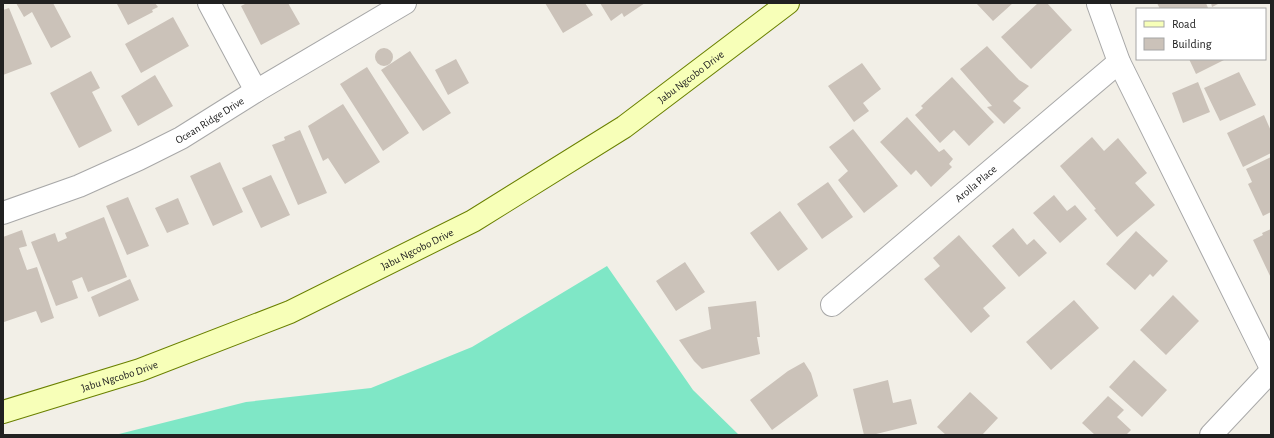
<svg xmlns="http://www.w3.org/2000/svg" width="1274" height="438" viewBox="0 0 1274 438" font-family="'Alegreya Sans',sans-serif">
<rect width="100%" height="100%" fill="#f2efe7"/>
<path fill="#7fe7c6" d="M 607,266 L 693,390 L 739,435 L 115,435 L 246,402 L 371,388 L 472,347 Z"/>
<path fill="#cbc2b9" d="M 16,3 L 53,3 L 71,37 L 51,48 L 32,12 L 24,17 Z
M 119,3 L 155,3 L 158,7 L 152,10 L 153,12 L 128,25 L 117,4 Z
M 247,3 L 288,3 L 300,24 L 261,45 L 241,6 Z
M 545,3 L 585,3 L 593,15 L 563,33 Z
M 600,3 L 645,3 L 624,17 L 622,13 L 611,21 Z
M 976,3 L 1013,3 L 993,21 Z
M 1038,3 L 1047,3 L 1072,30 L 1031,69 L 1001,37 Z
M 1157,3 L 1206,3 L 1208,8 L 1160,9 Z
M 1211,3 L 1220,3 L 1212,7 Z
M 9,8 L 32,64 L 3,75 L 3,10 Z
M 173,17 L 189,46 L 141,73 L 125,44 Z
M 987,46 L 1019,80 L 1029,86 L 1013,101 L 1021,108 L 1004,124 L 987,107 L 992,106 L 960,69 Z
M375 57a9 9 0 1 1 18 0a9 9 0 1 1-18 0Z
M 410,51 L 451,113 L 423,131 L 381,70 Z
M 456,59 L 469,83 L 448,95 L 435,70 Z
M 1189,59 L 1226,59 L 1196,74 Z
M 862,63 L 881,89 L 863,103 L 869,111 L 854,122 L 828,86 Z
M 367,67 L 409,133 L 383,151 L 340,84 Z
M 91,71 L 100,88 L 92,92 L 112,131 L 79,148 L 50,93 Z
M 1239,72 L 1256,105 L 1220,121 L 1204,88 Z
M 155,75 L 173,106 L 138,126 L 121,96 Z
M 952,77 L 994,122 L 969,146 L 954,130 L 940,143 L 915,115 L 923,108 L 921,106 Z
M 1198,82 L 1210,112 L 1183,123 L 1172,93 Z
M 343,104 L 380,162 L 345,184 L 328,158 L 323,161 L 308,126 Z
M 1264,115 L 1271,131 L 1271,153 L 1243,167 L 1227,133 Z
M 907,117 L 939,152 L 944,149 L 953,159 L 949,164 L 952,167 L 931,187 L 916,170 L 911,175 L 880,142 Z
M 853,129 L 898,186 L 864,213 L 838,180 L 848,171 L 829,147 Z
M 300,130 L 327,193 L 298,205 L 272,145 L 285,140 L 284,137 Z
M 1092,137 L 1104,151 L 1118,138 L 1147,173 L 1135,183 L 1155,205 L 1117,237 L 1094,210 L 1096,209 L 1060,166 Z
M 1271,157 L 1271,212 L 1263,216 L 1248,184 L 1252,182 L 1246,169 Z
M 220,162 L 243,212 L 213,226 L 190,176 Z
M 271,175 L 290,215 L 261,228 L 242,188 Z
M 828,182 L 853,217 L 822,239 L 797,204 Z
M 1054,195 L 1067,211 L 1075,205 L 1087,219 L 1060,243 L 1033,213 Z
M 128,197 L 149,246 L 127,255 L 106,206 Z
M 178,198 L 189,224 L 167,233 L 155,208 Z
M 780,211 L 808,249 L 778,271 L 750,233 Z
M 104,217 L 127,277 L 88,292 L 82,277 L 72,281 L 78,298 L 56,306 L 31,242 L 55,233 L 58,242 L 67,238 L 65,233 Z
M 1013,228 L 1027,245 L 1034,239 L 1047,253 L 1019,277 L 992,246 Z
M 1271,229 L 1271,278 L 1253,240 L 1263,235 L 1262,233 Z
M 22,230 L 27,246 L 19,248 L 27,270 L 37,267 L 54,318 L 41,323 L 36,311 L 4,322 L 3,318 L 3,237 Z
M 1136,231 L 1168,261 L 1153,277 L 1150,274 L 1135,290 L 1106,264 Z
M 959,235 L 1006,288 L 983,308 L 990,316 L 971,333 L 924,279 L 940,266 L 933,258 Z
M 685,262 L 705,292 L 676,311 L 656,281 Z
M 130,279 L 139,300 L 99,317 L 91,297 Z
M 1173,295 L 1199,321 L 1166,355 L 1140,330 Z
M 1074,300 L 1099,328 L 1051,370 L 1026,342 Z
M 756,301 L 760,337 L 757,337 L 760,354 L 702,369 L 694,361 L 679,340 L 711,329 L 708,307 Z
M 1134,360 L 1167,390 L 1142,417 L 1109,387 Z
M 804,362 L 811,373 L 818,396 L 772,430 L 750,400 L 788,371 Z
M 888,380 L 893,403 L 911,399 L 917,424 L 872,435 L 864,435 L 853,389 Z
M 970,392 L 998,418 L 982,435 L 946,435 L 937,427 Z
M 1108,396 L 1124,410 L 1117,417 L 1131,430 L 1126,435 L 1095,435 L 1082,423 Z"/>
<g fill="none" stroke-linecap="round" stroke-linejoin="round">
<defs>
<g id="minor">
<path d="M 209,3 L 256,91"/>
<path d="M 1098,4 L 1119,62 L 1271,368"/>
<path id="s1" d="M 3,213 L 79,186 L 139,159 L 181,138 L 256,91 L 405,3"/>
<path id="s2" d="M 832,305 L 1119,62"/>
<path d="M 1211,435 L 1271,371"/>
</g>
<g id="secondary">
<path id="s3" d="M 3,412 L 140,370 L 290,312 L 473,221 L 624,127 L 788,3"/>
</g>
</defs>
<use href="#minor" stroke="#a8a8a8" stroke-width="24"/>
<use href="#secondary" stroke="#6a8000" stroke-width="24"/>
<use href="#minor" stroke="#fff" stroke-width="22"/>
<use href="#secondary" stroke="#f7ffb8" stroke-width="22"/>
</g>
<g text-anchor="middle" dominant-baseline="central" stroke-width="3.5" stroke-linejoin="round" paint-order="stroke">
<g font-size="11" fill="#212121" stroke="#fff">
<text stroke="none"><textPath href="#s3" startOffset="770">Jabu Ngcobo Drive</textPath></text>
<text stroke="none"><textPath href="#s1" startOffset="227">Ocean Ridge Drive</textPath></text>
<text stroke="none"><textPath href="#s2" startOffset="188">Arolla Place</textPath></text>
<text stroke="none"><textPath href="#s3" startOffset="446">Jabu Ngcobo Drive</textPath></text>
<text stroke="none"><textPath href="#s3" startOffset="122">Jabu Ngcobo Drive</textPath></text>
</g>
</g>
<rect width="1274" height="438" fill="none" stroke="#212121" stroke-width="8"/>
<rect x="1136" y="8" width="130" height="52" fill="#ffffff" stroke="#a6a6a6"/>
<rect x="1144" y="21" width="20" height="6" fill="#f7ffb8" stroke="#a6a6a6"/>
<text x="1172" y="28" font-size="12" fill="#212121">Road</text>
<rect x="1144" y="38" width="20" height="12" fill="#cbc2b9" stroke="#a6a6a6"/>
<text x="1172" y="48" font-size="12" fill="#212121">Building</text>
</svg>
